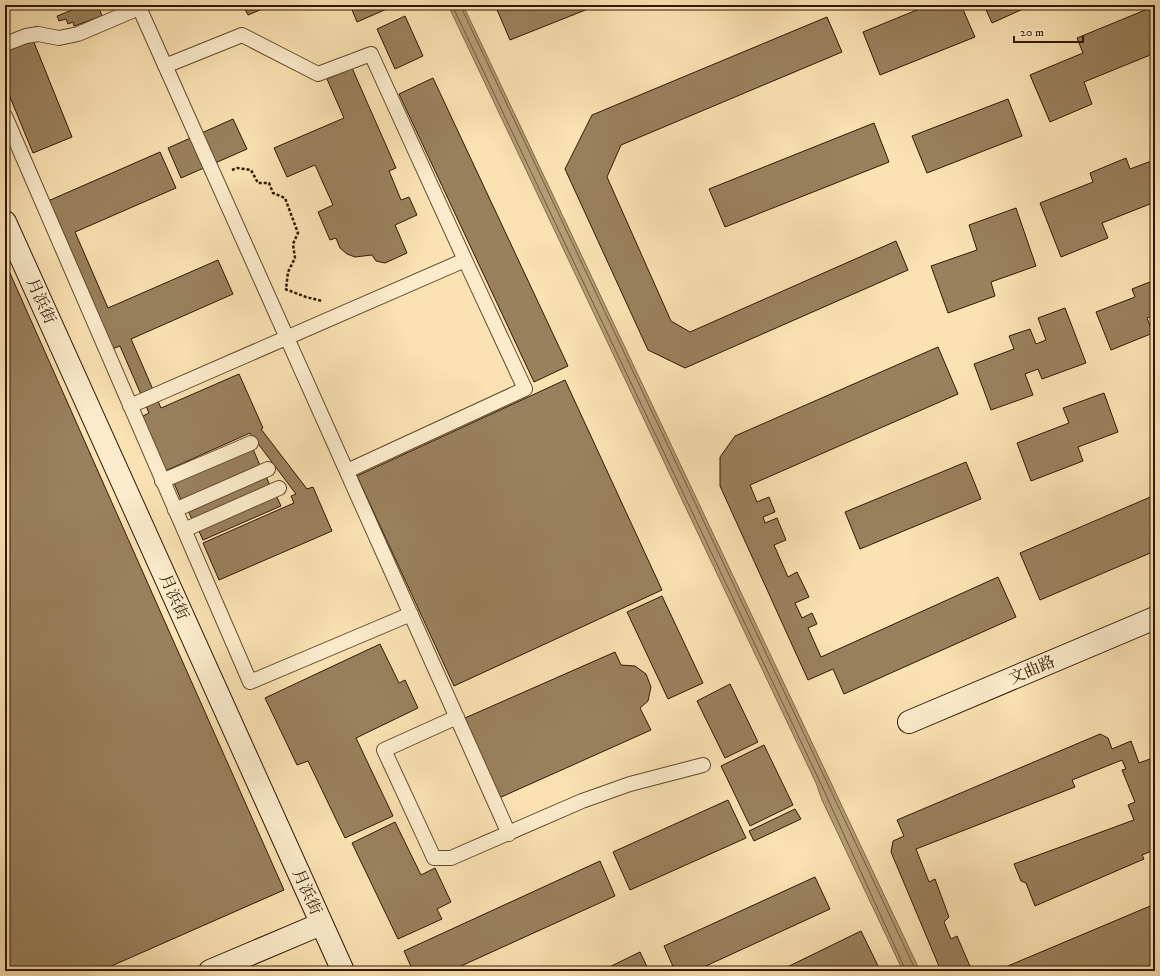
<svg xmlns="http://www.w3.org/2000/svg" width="1160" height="976" viewBox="0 0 1160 976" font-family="'IM FELL DW Pica','Noto Serif SC',serif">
<rect width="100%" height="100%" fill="#fae2b2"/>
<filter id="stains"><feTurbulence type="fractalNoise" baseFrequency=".005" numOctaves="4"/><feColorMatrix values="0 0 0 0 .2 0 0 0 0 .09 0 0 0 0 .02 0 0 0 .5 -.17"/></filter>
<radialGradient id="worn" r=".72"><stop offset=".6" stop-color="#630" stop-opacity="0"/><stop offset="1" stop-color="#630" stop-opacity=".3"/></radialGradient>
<path fill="#b59d75" stroke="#806846" d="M 448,5 L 463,5 L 920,971 L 903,971 L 822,800 L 816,783 Z"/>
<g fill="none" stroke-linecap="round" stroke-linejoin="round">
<path stroke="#725a3a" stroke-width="1" d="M 452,5 L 820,782 L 906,971
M 460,5 L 916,971"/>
</g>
<path fill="#99815d" stroke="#301800" d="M 85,5 L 98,5 L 102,16 L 74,26 L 73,22 L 68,24 L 66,19 L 59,21 L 57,16 Z
M 243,5 L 272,5 L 248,15 Z
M 350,5 L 388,5 L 389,8 L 357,22 Z
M 495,5 L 598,5 L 510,40 Z
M 929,5 L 961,5 L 975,37 L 880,75 L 863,32 Z
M 984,5 L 1032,5 L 992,23 Z
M 1155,6 L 1155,53 L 1084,82 L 1092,104 L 1050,122 L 1030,75 L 1083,53 L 1077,38 Z
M 405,16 L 423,56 L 395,69 L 377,29 Z
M 827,17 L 842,52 L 621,145 L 607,177 L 671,321 L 690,332 L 896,241 L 908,270 L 685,368 L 648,350 L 565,169 L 592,115 Z
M 33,40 L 72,137 L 33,153 L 5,85 L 5,52 Z
M 352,68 L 396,168 L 389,171 L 401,200 L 409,197 L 417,215 L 395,225 L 407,253 L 385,263 L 376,261 L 372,255 L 355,257 L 347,254 L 340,248 L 336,238 L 330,240 L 318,212 L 333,205 L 315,165 L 287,177 L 274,148 L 344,118 L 327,79 Z
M 433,78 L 568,366 L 534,382 L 399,94 Z
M 1008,99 L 1022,136 L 927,173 L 912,136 Z
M 233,119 L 247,149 L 181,178 L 168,148 Z
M 874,123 L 889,162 L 725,227 L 709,189 Z
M 1155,149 L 1155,202 L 1102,223 L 1108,238 L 1061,257 L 1040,203 L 1093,182 L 1090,173 L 1126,158 L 1130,169 L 1154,160 L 1150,151 Z
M 160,152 L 176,188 L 75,232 L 108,308 L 218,260 L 233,294 L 131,339 L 161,408 L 239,374 L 263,428 L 261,429 L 307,489 L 313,487 L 332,531 L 219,580 L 203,543 L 294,503 L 291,496 L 296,494 L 250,433 L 163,472 L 139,418 L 149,413 L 120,346 L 112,349 L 48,201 Z
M 1016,208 L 1036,266 L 991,282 L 995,296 L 948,313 L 931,266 L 977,250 L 969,225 Z
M 5,262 L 284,890 L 100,971 L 5,971 Z
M 1155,280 L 1155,315 L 1147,318 L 1153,333 L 1111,350 L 1096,312 L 1135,297 L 1132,289 Z
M 1065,308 L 1086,363 L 1042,379 L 1038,369 L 1025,374 L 1033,395 L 991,410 L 974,364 L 1014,349 L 1009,336 L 1030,329 L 1036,344 L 1046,340 L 1038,318 Z
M 938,347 L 958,394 L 750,485 L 757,502 L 769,497 L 775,512 L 763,517 L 765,523 L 777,518 L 786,540 L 774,545 L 788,577 L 797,572 L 809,597 L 795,603 L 802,618 L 812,613 L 817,624 L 808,628 L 821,657 L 998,577 L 1016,617 L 844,694 L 833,669 L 808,680 L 720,486 L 720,457 L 735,436 Z
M 565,380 L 662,590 L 454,686 L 357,476 Z
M 1104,393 L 1118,432 L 1078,447 L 1083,461 L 1031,481 L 1017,443 L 1069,423 L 1063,408 Z
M 253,449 L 261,468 L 182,502 L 174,483 Z
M 966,462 L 981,499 L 860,549 L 845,512 Z
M 265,474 L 271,488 L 193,522 L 187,508 Z
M 275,493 L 281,506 L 203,540 L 197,527 Z
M 1155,495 L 1155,551 L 1040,600 L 1020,553 Z
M 662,596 L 703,683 L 668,699 L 627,612 Z
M 380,644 L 399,683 L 405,680 L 418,708 L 356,738 L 393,816 L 345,838 L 308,761 L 297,765 L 265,698 Z
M 615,652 L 621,665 L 635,666 L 646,674 L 651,687 L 648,701 L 640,708 L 651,730 L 499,798 L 465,718 Z
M 730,684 L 758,742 L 725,758 L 697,701 Z
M 1100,734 L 1108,738 L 1112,749 L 1131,741 L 1139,763 L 1150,759 L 1155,773 L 1155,844 L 1152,846 L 1154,850 L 1142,855 L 1144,859 L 1035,906 L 1026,883 L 1021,881 L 1014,864 L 1134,820 L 1128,805 L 1135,802 L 1122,770 L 1126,769 L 1122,760 L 1072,780 L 1075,787 L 916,849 L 929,882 L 935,879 L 949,917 L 944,922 L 951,939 L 957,936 L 972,971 L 941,971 L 891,852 L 893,841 L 904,836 L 897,820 Z
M 764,745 L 793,805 L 750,826 L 721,766 Z
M 728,800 L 746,838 L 630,890 L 613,852 Z
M 795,809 L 801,819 L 754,841 L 749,831 Z
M 395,822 L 421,875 L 435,868 L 451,902 L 437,909 L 442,919 L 398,939 L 352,843 Z
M 600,861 L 615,896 L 450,971 L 413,971 L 404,951 Z
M 815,877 L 830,909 L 695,971 L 675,971 L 664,946 Z
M 1155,904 L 1155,971 L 996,971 Z
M 861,931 L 880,970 L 779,971 Z
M 640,952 L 649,971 L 601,971 Z
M 985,966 L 987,971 L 972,971 Z"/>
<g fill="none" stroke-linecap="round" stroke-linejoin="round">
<defs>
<path id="lane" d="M 138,5 L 509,834
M 5,44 L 26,36 L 38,34 L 59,38 L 78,34 L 139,8
M 5,116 L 250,682 L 411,614
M 130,406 L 465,260 L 371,54 L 318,74 L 242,35 L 165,66
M 347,471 L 525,389 L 465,260
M 162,481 L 251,443
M 175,510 L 268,469
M 184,530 L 279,488
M 457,717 L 384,750 L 434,858 L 451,858 L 582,801 L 630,784 L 703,765"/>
<path id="secondary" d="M 5,222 L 343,971
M 909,722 L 1155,618
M 210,971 L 321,924"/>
</defs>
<use href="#lane" stroke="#624a2c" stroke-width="16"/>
<use href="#secondary" stroke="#301800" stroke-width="24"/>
<path stroke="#301800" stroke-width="2.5" stroke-dasharray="3 2" stroke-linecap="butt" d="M 232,170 L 237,168 L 251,170 L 258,183 L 269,183 L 273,193 L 285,198 L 298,233 L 293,244 L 295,258 L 288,272 L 286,289
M 285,289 L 306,297 L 322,301"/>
<use href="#lane" stroke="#fceccd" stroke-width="14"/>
<use href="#secondary" stroke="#fceccd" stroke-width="22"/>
</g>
<g text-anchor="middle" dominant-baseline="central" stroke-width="3" stroke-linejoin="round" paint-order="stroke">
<g font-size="16" fill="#301800" stroke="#fceccd">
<text transform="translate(41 301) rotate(66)">月浜街</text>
<text transform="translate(174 597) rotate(66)">月浜街</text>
<text transform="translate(1032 670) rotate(-23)">文曲路</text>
<text transform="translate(307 892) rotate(66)">月浜街</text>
</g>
</g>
<rect width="1160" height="976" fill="none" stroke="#fae2b2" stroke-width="20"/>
<rect x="6" y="6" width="1148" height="964" fill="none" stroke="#301800" stroke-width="2"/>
<rect x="10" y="10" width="1140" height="956" fill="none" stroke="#301800"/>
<path d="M1014 36v6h69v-6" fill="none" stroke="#301800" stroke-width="2"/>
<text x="1020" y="36" font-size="12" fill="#301800" stroke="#fceccd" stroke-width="3" paint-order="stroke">20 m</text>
<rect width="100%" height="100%" filter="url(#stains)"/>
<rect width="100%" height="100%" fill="url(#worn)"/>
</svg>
